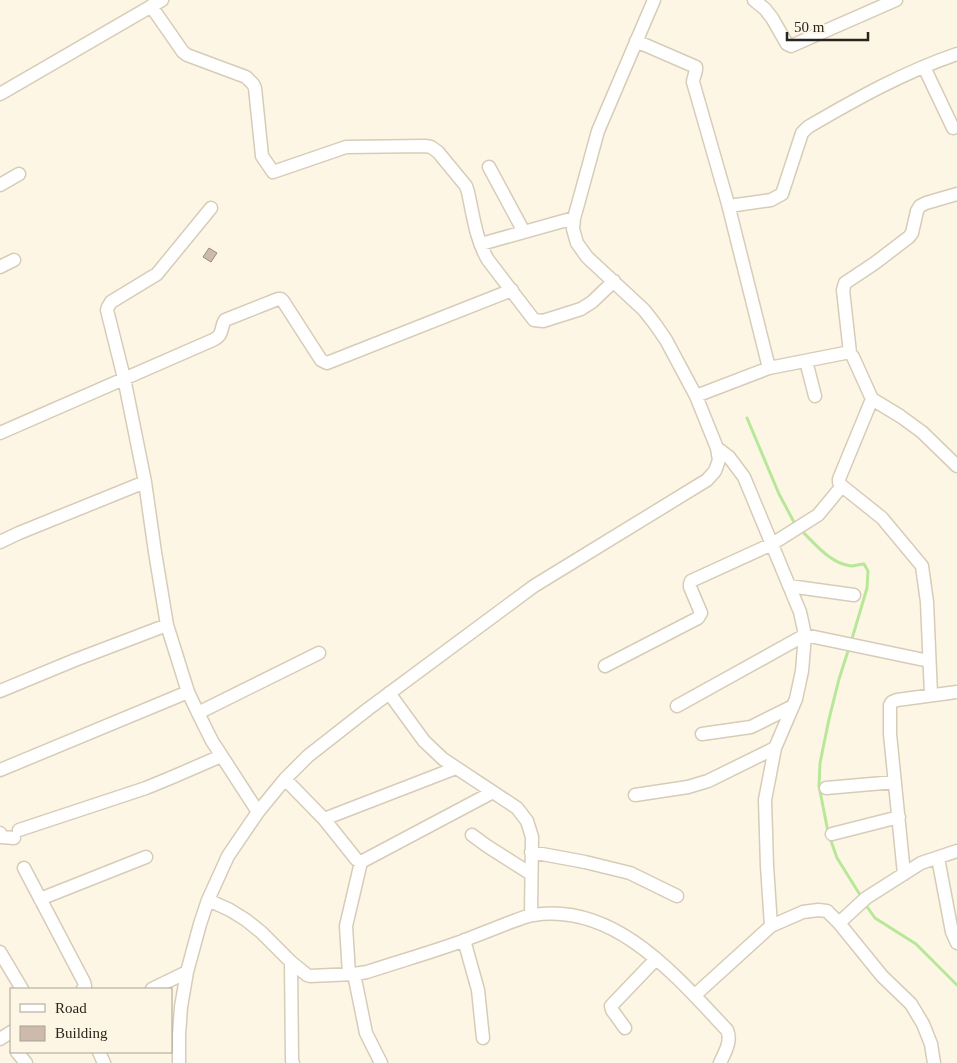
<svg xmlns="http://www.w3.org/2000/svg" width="957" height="1063" viewBox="0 0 957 1063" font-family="'Times New Roman',serif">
<rect width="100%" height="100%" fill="#fef6e5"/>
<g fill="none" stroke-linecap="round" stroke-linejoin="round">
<path stroke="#b7e89a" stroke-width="3" d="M 747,418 L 779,494 L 795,524
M 801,530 C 815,544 831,564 851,566 C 855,566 860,564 864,564 L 868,571 L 867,588 L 851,642
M 828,832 L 819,786 L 820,763 L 829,719 L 839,679 L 849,648
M 830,838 L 837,858 L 862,898
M 865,904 L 875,918 L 916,944 L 957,985"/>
</g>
<path fill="#cdbaab" stroke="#9b8a7b" d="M 209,248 L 217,253 L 211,262 L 203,257 Z"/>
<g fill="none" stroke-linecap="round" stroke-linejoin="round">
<defs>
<path id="street" d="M 754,0 L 765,9 L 772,18 L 787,44 L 791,46 L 896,0
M 151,6 L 183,52 L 187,55 L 246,77 L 253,84 L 255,88 L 262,156 L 273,172 L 346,147 L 425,146 L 431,147 L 438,152 L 466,186 L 468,192 C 473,215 476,240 488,260 L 534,320 L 543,321 L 581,309 L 592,302 L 614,281
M 636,41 L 696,67 C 697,72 693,77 693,82 L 728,204 L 769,368
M 924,67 L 953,128
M 0,94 L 162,0
M 489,167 L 524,232
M 0,185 L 19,174
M 729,206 L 771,200 L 782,194 L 802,133 L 808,127 C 856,99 904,72 957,54
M 211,208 L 157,274 L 111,302 L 108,307 L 107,310 L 124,378 L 145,482 L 155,552 L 167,625 L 188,692 L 198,713 L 212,741 L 258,812
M 481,244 L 574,218
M 0,267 L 14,260
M 850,353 L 843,290 L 845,283 L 875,263 L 909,237 L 912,233 L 917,211 L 920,206 L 926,203 L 957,194
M 806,361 L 815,396
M 696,396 L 769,368 L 845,353 L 850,353 L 853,357 L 872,399 L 900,416 L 922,432 L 957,466
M 872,399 L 839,479 L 839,482 L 842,486 L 882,518 L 922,566 L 927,602 L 931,695
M 0,433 L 213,340 C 224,335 220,328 225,320 L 278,299 L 281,299 L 283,301 L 321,360 L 327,363 L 512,290
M 717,448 L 729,457 L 744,477 L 800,612 L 805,635 L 802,671 L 796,699 L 775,748 L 765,800 L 767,866 L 771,926
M 0,542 L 19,533 L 145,482
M 789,586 L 854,595
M 605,666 L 698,618 L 701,613 L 690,587 L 690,584 L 691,581 L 772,544 L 818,515 L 842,486
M 0,691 L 75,660 L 167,625
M 389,693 L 424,741 L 443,759 L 517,808 L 527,821 L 532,837 L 531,915
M 677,706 L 805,635 L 929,661
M 198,713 L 319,653
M 702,734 L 751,727 L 793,706
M 0,770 L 188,692
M 285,779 L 324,819 L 356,859 L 361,862 L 493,792
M 826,788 L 895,782
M 635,795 L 688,787 L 708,781 L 775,748
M 324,819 L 456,768
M 19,830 L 146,788 L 175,776 L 221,756
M 0,833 L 2,837 L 14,838
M 832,834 L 899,817
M 472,835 L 487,846 L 531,874
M 531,852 L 585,862 L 630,873 L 677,896
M 938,858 L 952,932 L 957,943
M 24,868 L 84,982 L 85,986 L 83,989
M 904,874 L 890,734 L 890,705 L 892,702 L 897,700 L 957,692
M 40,899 L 146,857
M 208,900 L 230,910 L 246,920 L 261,932 L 291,962 L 307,975 L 310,976 L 354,974 L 367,972 C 400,961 433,952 465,940 C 480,934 496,928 511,922 C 518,920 525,916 533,915 C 615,902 676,976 727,1030 C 732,1041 725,1052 720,1063
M 839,923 L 866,898 L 921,863 L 957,851
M 464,940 L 478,990 L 483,1038
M 0,952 L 22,989
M 291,962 L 292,1060 L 293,1063
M 349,974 L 346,926 L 361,862
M 354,974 L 366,1033 L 381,1063
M 152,989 L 187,972
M 695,995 L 771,926 L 803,912 L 818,910 L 827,911 L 839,923 L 882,976 L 911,1004 L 923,1024 L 931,1044 L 934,1063
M 625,1028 L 612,1010 L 611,1006 L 656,959
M 0,1039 L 11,1032
M 17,1052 L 26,1063
M 99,1052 L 104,1063
M 179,1063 L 179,1035 L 181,1007 L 187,972 L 200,924 L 208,900 L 228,856 L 258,812 L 285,779 L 308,756 L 368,709 L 534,586 L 707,480 L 715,471 L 719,460 L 717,448 L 696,396 L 666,340 L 655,324 L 644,310 L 587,257 L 577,243 L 573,229 L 574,218 L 578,204 L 598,131 L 654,0"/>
</defs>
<use href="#street" stroke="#d6ccb8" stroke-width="15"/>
<use href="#street" stroke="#fff" stroke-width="12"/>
</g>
<rect x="10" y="988" width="162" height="65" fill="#fef6e5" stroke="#a8a295"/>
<rect x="20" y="1004" width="25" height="8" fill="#ffffff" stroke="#a8a295"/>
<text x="55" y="1013" font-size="15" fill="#28251d">Road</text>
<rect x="20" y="1026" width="25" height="15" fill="#cdbaab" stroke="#a8a295"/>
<text x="55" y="1038" font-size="15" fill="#28251d">Building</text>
<path d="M787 32v8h81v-8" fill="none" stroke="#28251d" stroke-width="2.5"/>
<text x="794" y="32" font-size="15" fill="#28251d" stroke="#fef6e5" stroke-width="4" paint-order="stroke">50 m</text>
</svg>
